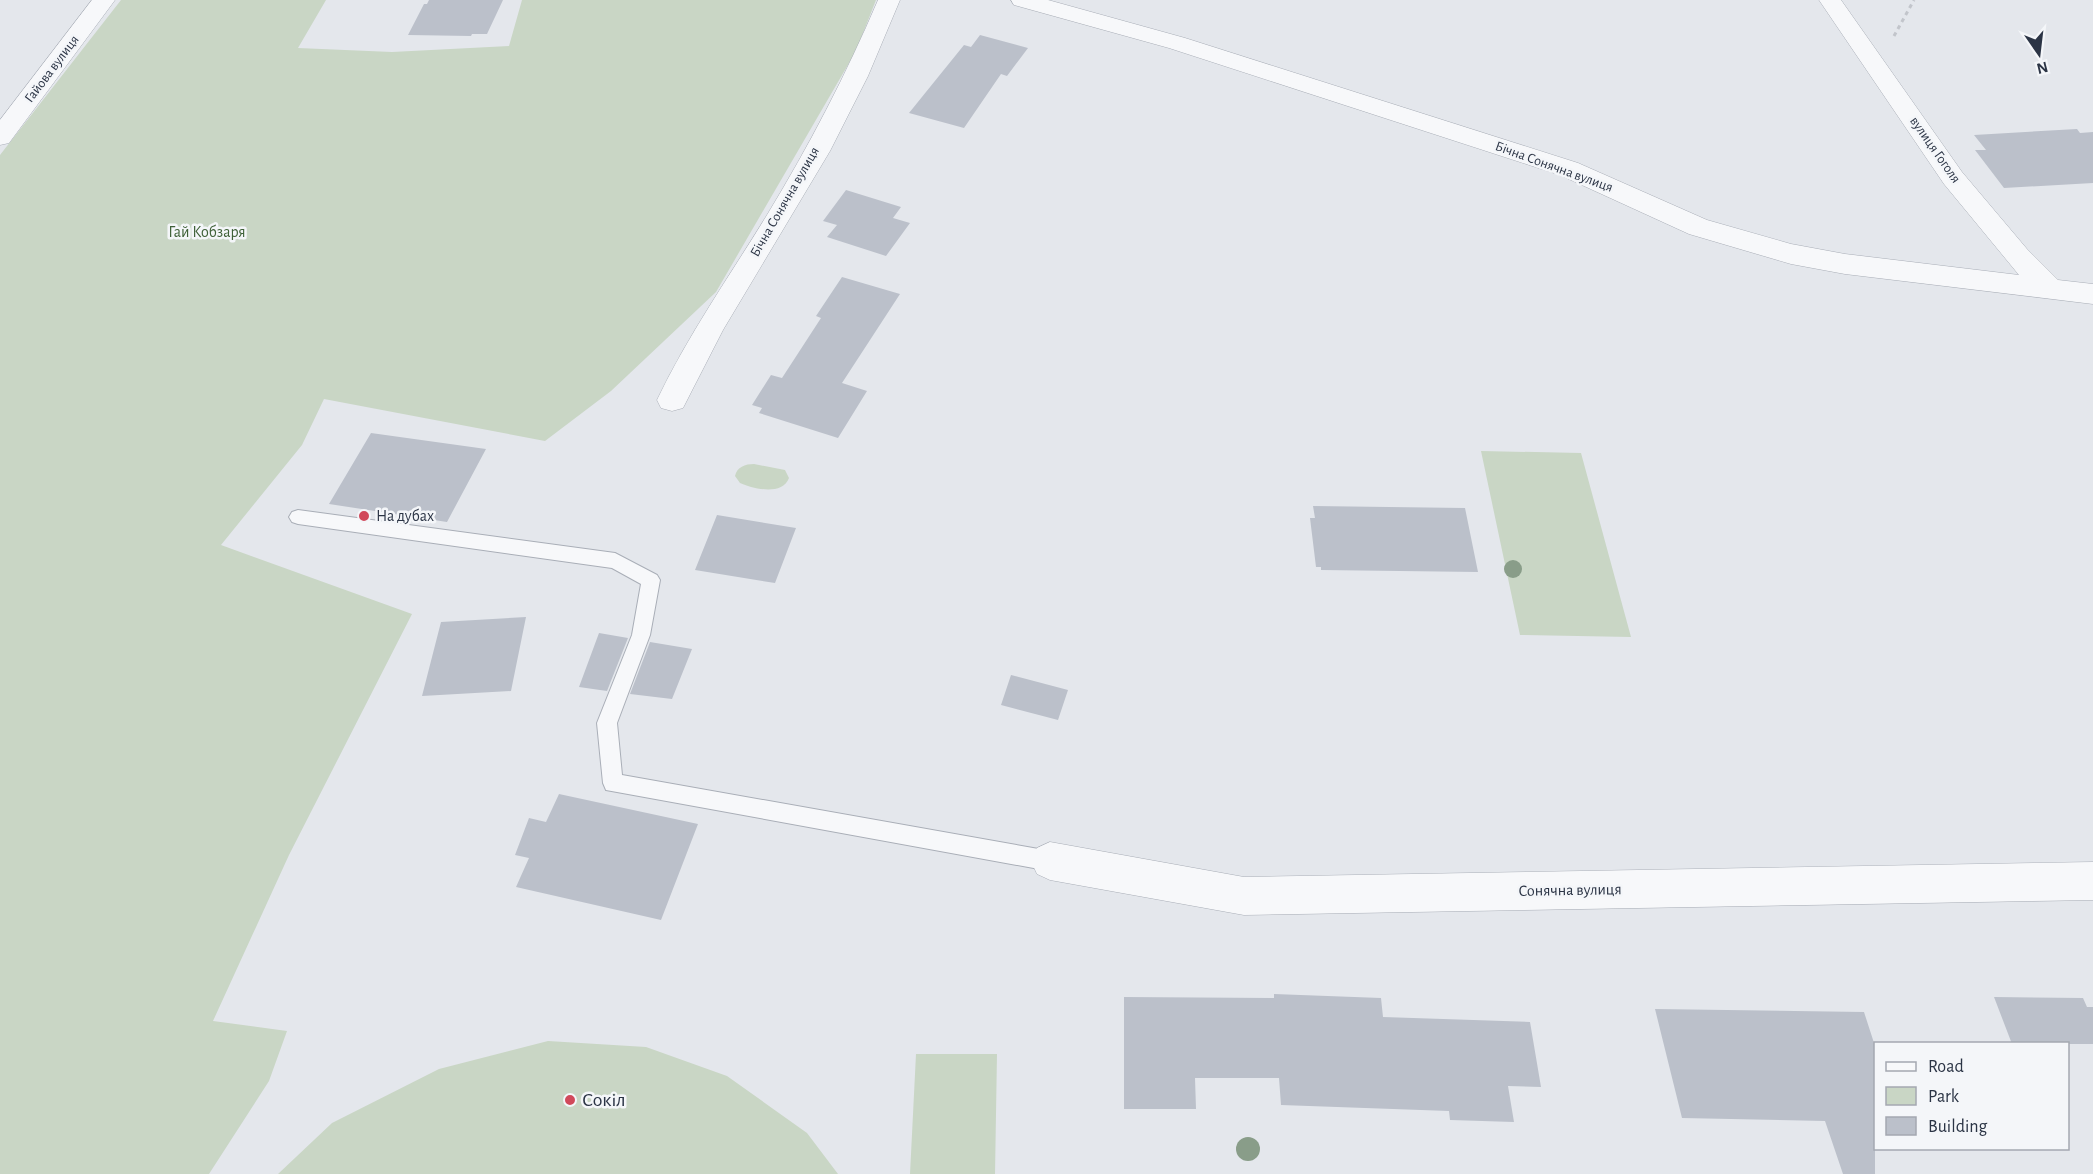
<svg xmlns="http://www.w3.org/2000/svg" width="2093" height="1174" viewBox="0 0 2093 1174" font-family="'Alegreya Sans',sans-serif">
<rect width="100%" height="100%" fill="#e4e7ec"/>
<path fill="#c9d6c5" d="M 121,0 L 326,0 L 298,48 L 392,52 L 509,46 L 522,0 L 876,0 L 856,51 L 716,292 L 611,391 L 545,441 L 324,399 L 302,445 L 221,545 L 412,614 L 289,855 L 213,1021 L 287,1031 L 269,1081 L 209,1174 L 0,1174 L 0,155 Z
M 1481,451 L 1581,453 L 1631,637 L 1520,635 Z
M 754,464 L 785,470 L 789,478 C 782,496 754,489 740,483 L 735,476 C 737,467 745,464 754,464 Z
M 548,1041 L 646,1047 L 727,1076 L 807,1133 L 838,1174 L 278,1174 L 332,1123 L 439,1069 Z
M 916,1054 L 997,1054 L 995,1174 L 910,1174 Z"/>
<path fill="#bbc0ca" d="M 429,0 L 503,0 L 487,34 L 472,34 L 471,36 L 408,35 L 424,4 L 427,4 Z
M 980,35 L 1028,48 L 1007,76 L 1001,74 L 964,128 L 909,113 L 964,45 L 971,47 Z
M 2077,129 L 2080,133 L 2093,132 L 2093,183 L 2004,188 L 1975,150 L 1986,150 L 1974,135 Z
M 846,190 L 901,207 L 893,218 L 910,223 L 886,256 L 827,237 L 837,225 L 823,221 Z
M 842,277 L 900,294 L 842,383 L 867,391 L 838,438 L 759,413 L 762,408 L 752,405 L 771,375 L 782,378 L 821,318 L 816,316 Z
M 371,433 L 486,449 L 447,522 L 329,504 Z
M 1313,506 L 1465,508 L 1478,572 L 1321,570 L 1321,567 L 1316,567 L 1310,518 L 1315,518 Z
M 717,515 L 796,528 L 775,583 L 695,570 Z
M 526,617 L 511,691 L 422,696 L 441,622 Z
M 599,633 L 628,638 L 607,691 L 579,687 Z
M 650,642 L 692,649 L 672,699 L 630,694 Z
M 1011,675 L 1068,690 L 1058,720 L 1001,705 Z
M 559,794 L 698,824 L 661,920 L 516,887 L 529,858 L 515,855 L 529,818 L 546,822 Z
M 1274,994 L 1381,998 L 1383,1017 L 1530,1022 L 1541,1087 L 1508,1086 L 1514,1122 L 1450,1120 L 1449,1111 L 1281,1105 L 1279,1078 L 1195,1078 L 1196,1109 L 1124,1109 L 1124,997 L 1274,998 Z
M 1994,997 L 2083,998 L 2087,1007 L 2093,1007 L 2093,1044 L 2012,1044 Z
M 1655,1009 L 1864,1012 L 1875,1046 L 1875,1174 L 1843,1174 L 1825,1121 L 1682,1118 Z"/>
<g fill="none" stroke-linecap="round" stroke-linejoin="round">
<defs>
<path id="service" d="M 298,510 L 615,553 L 657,575 L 660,580 L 650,635 L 617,723 L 622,775 L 1050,851 L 1057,854 L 1060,861 L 1057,868 L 1050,871 L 606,790 L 603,783 L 597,723 L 632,635 L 641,584 L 612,568 L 298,524 L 292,522 L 289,517 L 292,512 Z"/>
<path id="minor" d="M 92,0 L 115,0 L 9,143 L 0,145 L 0,120 Z
M 878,0 L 900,0 L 868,76 L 830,151 L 723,330 L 683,408 L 672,411 L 661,408 L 657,400 C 688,335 729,277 767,215 C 809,146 846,75 878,0 Z
M 1011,0 L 1048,0 L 1185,38 L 1578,163 L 1707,220 L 1791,244 L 1845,254 L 2019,275 L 1944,184 L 1819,0 L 1841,0 L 1962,172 L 2027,249 L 2058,280 L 2093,284 L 2093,304 L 1845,274 L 1791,264 L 1689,234 L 1560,175 L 1169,48 L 1014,5 Z
M 1050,842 L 1244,877 L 2093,862 L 2093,900 L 1244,915 L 1050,880 L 1037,874 L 1031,861 L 1037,848 Z"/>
</defs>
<use href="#service" stroke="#a9aeb7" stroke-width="2"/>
<use href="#minor" stroke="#a9aeb7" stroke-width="1"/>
<path stroke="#c2c5cb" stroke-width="3" stroke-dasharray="4 4" stroke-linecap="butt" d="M 1894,36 L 1914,0"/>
<use href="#service" fill="#f7f8fa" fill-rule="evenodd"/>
<use href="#minor" fill="#f7f8fa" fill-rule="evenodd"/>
</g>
<g fill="#899d89">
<circle cx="1513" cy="569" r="9"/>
<circle cx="1248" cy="1149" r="12"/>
</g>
<g fill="#d1495b" stroke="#f4f6f9" stroke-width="2">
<circle cx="364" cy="516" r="6"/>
<circle cx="570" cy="1100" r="6"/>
</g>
<g text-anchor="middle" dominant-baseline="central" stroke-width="5" stroke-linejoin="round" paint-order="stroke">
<g font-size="14" fill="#2b3445" stroke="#f4f6f9">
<text transform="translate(52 69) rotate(-53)">Гайова вулиця</text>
<text transform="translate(1935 150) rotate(55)">вулиця Гоголя</text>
<text transform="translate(1554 167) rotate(20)">Бічна Сонячна вулиця</text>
<text transform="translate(785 202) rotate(-60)">Бічна Сонячна вулиця</text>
</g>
<g font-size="16" fill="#3f6138" stroke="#f4f6f9">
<text x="207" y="232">Гай Кобзаря</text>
</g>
<g font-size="16" fill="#2b3445" stroke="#f4f6f9" text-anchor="start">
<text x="376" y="516">На дубах</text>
</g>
<g font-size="16" fill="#2b3445" stroke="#f4f6f9">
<text transform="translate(1570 890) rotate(-1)">Сонячна вулиця</text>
</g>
<g font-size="20" fill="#2b3445" stroke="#f4f6f9" text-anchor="start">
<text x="582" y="1100">Сокіл</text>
</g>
</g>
<rect x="1874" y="1042" width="195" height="108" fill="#f4f6f9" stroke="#a4a8b1" stroke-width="1.5"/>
<rect x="1886" y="1062" width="30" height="9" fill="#f7f8fa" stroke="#a4a8b1" stroke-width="1.5"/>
<text x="1928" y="1072" font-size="18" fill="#2b3445">Road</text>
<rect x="1886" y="1087" width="30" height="18" fill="#c9d6c5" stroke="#a4a8b1" stroke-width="1.5"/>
<text x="1928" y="1102" font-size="18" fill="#2b3445">Park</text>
<rect x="1886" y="1117" width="30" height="18" fill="#bbc0ca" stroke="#a4a8b1" stroke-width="1.5"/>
<text x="1928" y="1132" font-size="18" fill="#2b3445">Building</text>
<g transform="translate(2039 54) rotate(166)" stroke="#f4f6f9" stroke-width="4.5" paint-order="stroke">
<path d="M0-4.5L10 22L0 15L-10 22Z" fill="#2b3445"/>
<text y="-9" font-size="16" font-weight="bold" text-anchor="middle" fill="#2b3445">N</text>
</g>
</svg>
